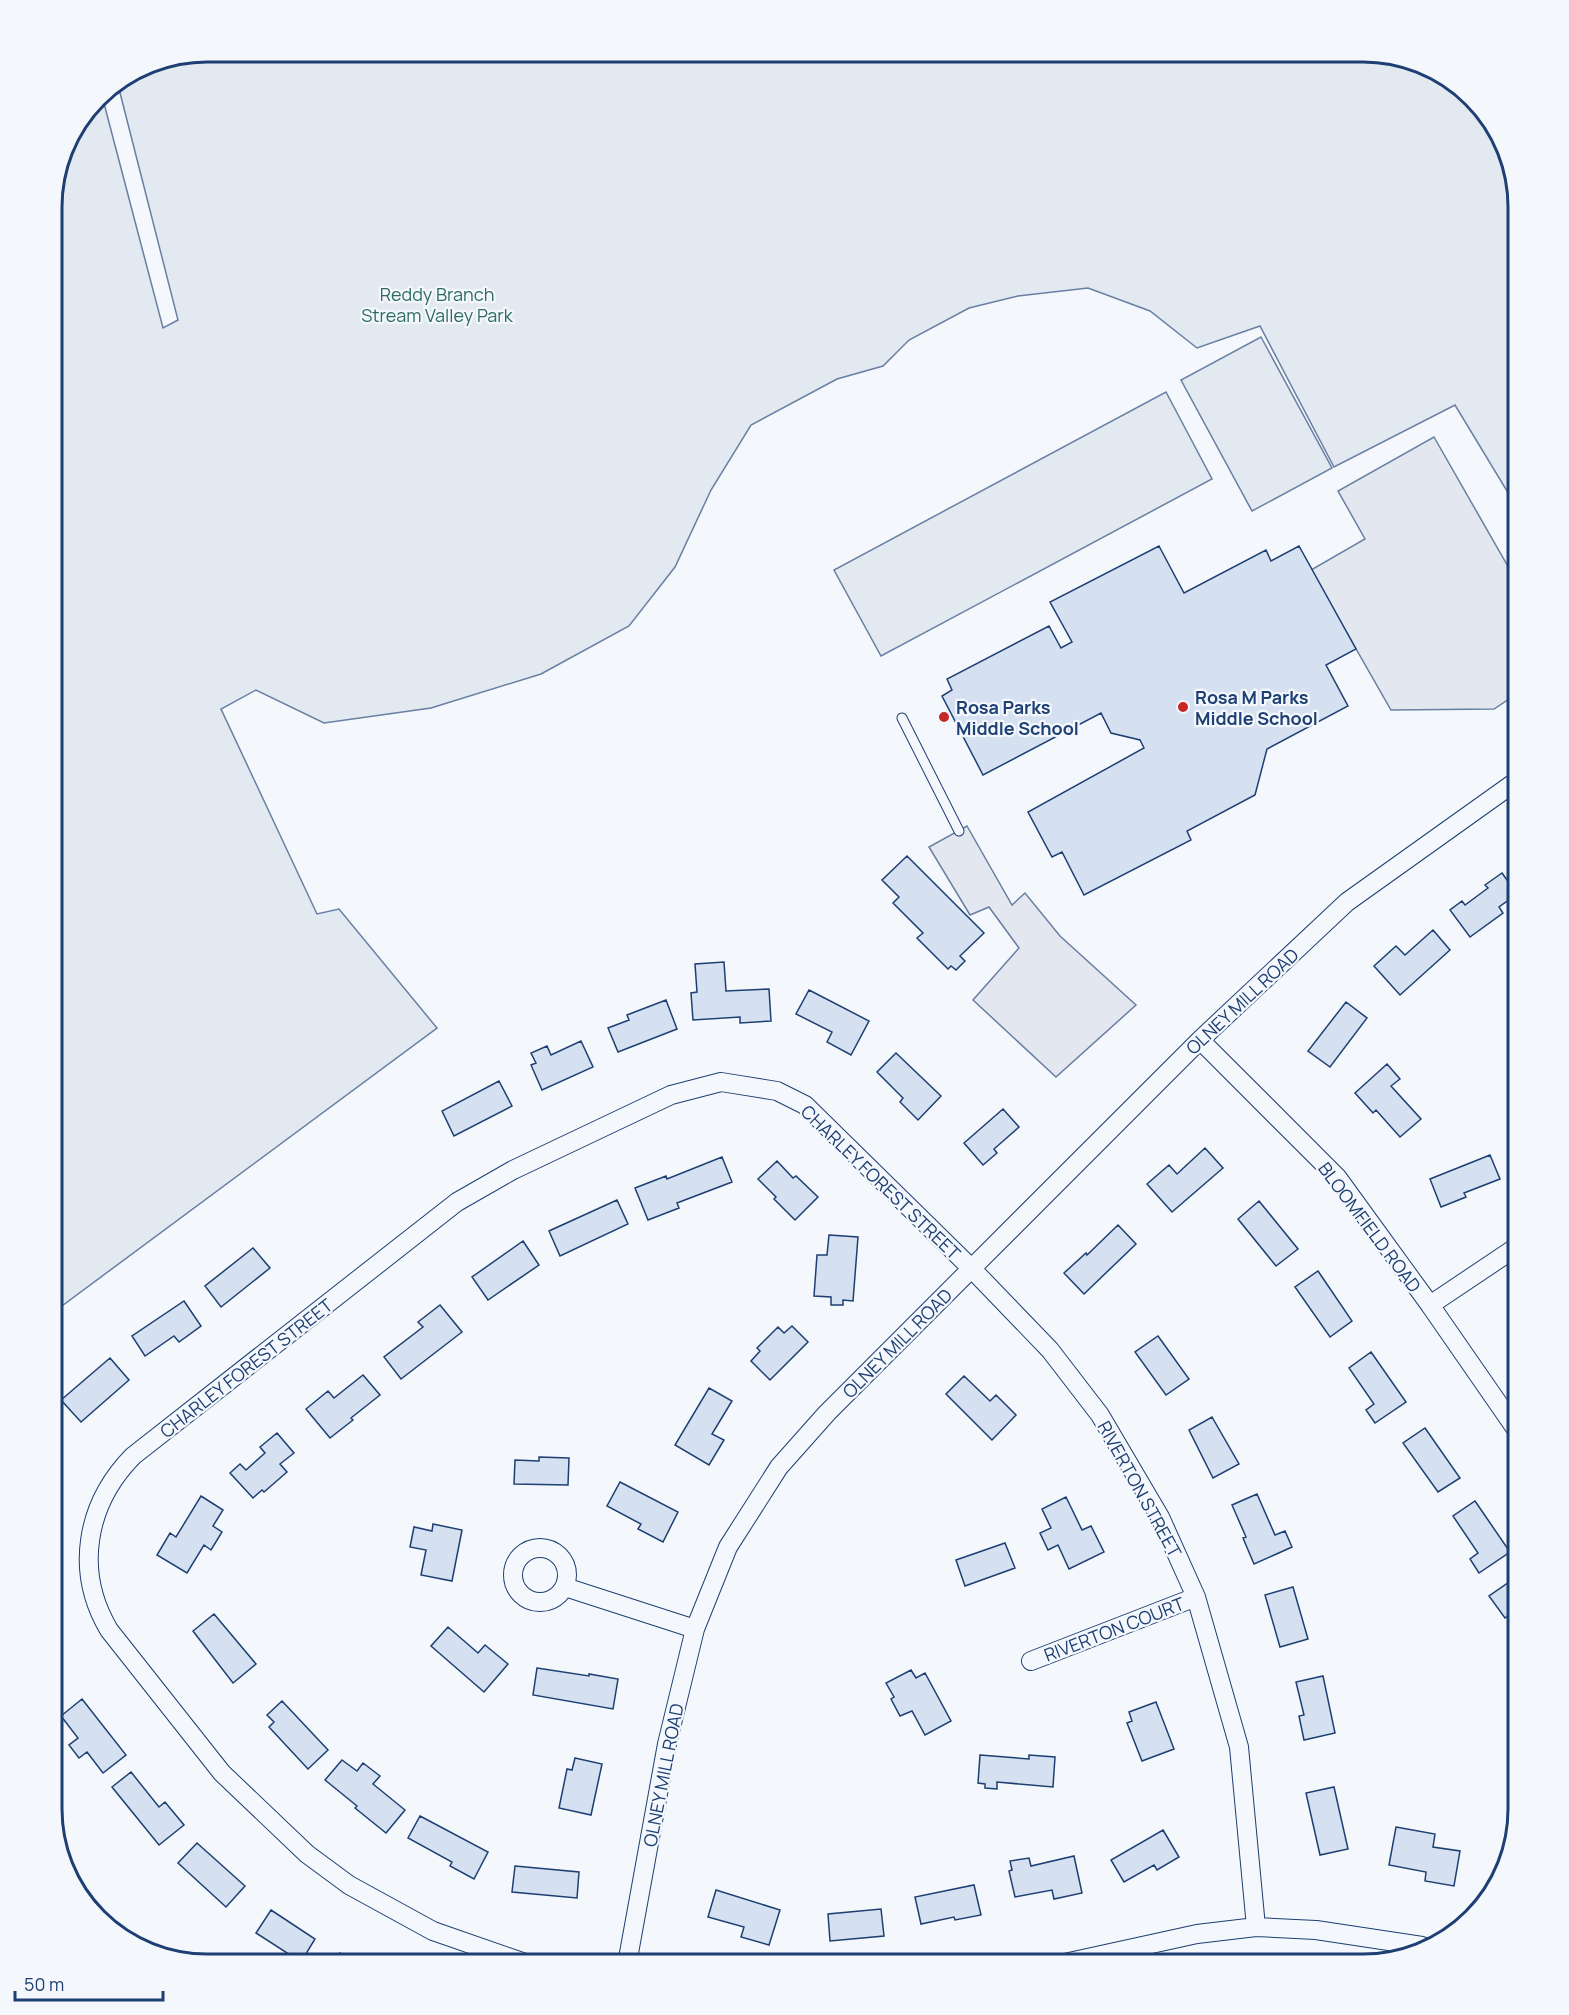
<svg xmlns="http://www.w3.org/2000/svg" width="1569" height="2015" viewBox="0 0 1569 2015" font-family="Manrope,sans-serif">
<rect width="100%" height="100%" fill="#f4f7fb"/>
<path fill="#e3e9f0" stroke="#687fa3" stroke-width="1.5" d="M 206,51 L 1373,51 L 1441,72 L 1492,120 L 1518,206 L 1518,498 L 1513,501 L 1455,405 L 1334,467 L 1260,326 L 1197,348 L 1150,311 L 1088,288 L 1018,296 L 969,308 L 909,340 L 883,366 L 837,379 L 751,425 L 711,490 L 675,567 L 629,626 L 541,674 L 431,708 L 324,723 L 256,690 L 221,709 L 317,914 L 339,909 L 437,1028 L 51,1314 L 51,196 L 67,138 L 101,92 L 163,328 L 178,320 L 117,81 L 147,63 Z
M 1261,337 L 1332,468 L 1252,511 L 1181,380 Z
M 1166,392 L 1212,479 L 881,656 L 834,570 Z"/>
<path fill="#e3e8f0" stroke="#687fa3" stroke-width="1.5" d="M 1434,437 L 1518,584 L 1518,693 L 1494,709 L 1391,710 L 1311,570 L 1365,539 L 1338,491 Z
M 967,826 L 1012,905 L 1025,893 L 1060,936 L 1136,1005 L 1056,1077 L 973,1000 L 1019,948 L 989,907 L 970,915 L 929,847 Z"/>
<path fill="#d5e0f0" stroke="#1d3f73" stroke-width="1.5" d="M 1159,546 L 1184,593 L 1266,550 L 1271,561 L 1299,546 L 1356,649 L 1326,665 L 1348,706 L 1267,749 L 1255,795 L 1187,831 L 1191,840 L 1084,895 L 1062,852 L 1052,857 L 1028,812 L 1144,748 L 1140,740 L 1111,733 L 1101,713 L 983,775 L 942,696 L 952,690 L 947,679 L 1049,626 L 1061,648 L 1072,642 L 1050,602 Z
M 907,856 L 984,933 L 960,956 L 965,961 L 956,970 L 951,966 L 948,969 L 917,938 L 923,933 L 893,903 L 899,897 L 882,880 Z
M 1502,873 L 1517,894 L 1499,907 L 1503,913 L 1470,937 L 1450,910 L 1462,901 L 1465,905 L 1488,888 L 1485,885 Z
M 1433,930 L 1450,950 L 1400,995 L 1374,966 L 1396,946 L 1405,955 Z
M 724,962 L 726,991 L 769,989 L 771,1021 L 740,1023 L 740,1017 L 693,1020 L 691,993 L 697,992 L 695,964 Z
M 809,990 L 869,1021 L 851,1055 L 827,1042 L 832,1032 L 796,1014 Z
M 666,1000 L 677,1029 L 618,1052 L 608,1028 L 629,1020 L 627,1015 Z
M 1346,1002 L 1367,1018 L 1330,1067 L 1308,1051 Z
M 581,1041 L 593,1067 L 542,1090 L 531,1065 L 536,1063 L 531,1053 L 547,1046 L 551,1055 Z
M 896,1053 L 941,1096 L 918,1120 L 900,1102 L 903,1098 L 877,1072 Z
M 1387,1064 L 1400,1079 L 1391,1086 L 1421,1119 L 1400,1137 L 1376,1110 L 1373,1113 L 1355,1093 Z
M 499,1081 L 512,1106 L 454,1136 L 442,1111 Z
M 1003,1109 L 1019,1127 L 994,1149 L 997,1153 L 983,1165 L 964,1143 Z
M 1205,1148 L 1223,1168 L 1172,1212 L 1147,1184 L 1169,1165 L 1177,1174 Z
M 1490,1155 L 1500,1179 L 1464,1193 L 1466,1197 L 1441,1207 L 1430,1179 Z
M 722,1157 L 732,1182 L 677,1203 L 679,1208 L 648,1220 L 635,1188 L 666,1176 L 667,1179 Z
M 777,1161 L 793,1178 L 796,1176 L 818,1197 L 795,1220 L 774,1199 L 776,1197 L 758,1179 Z
M 617,1200 L 628,1224 L 560,1256 L 549,1231 Z
M 1259,1201 L 1298,1249 L 1276,1266 L 1238,1219 Z
M 1118,1225 L 1136,1244 L 1084,1294 L 1064,1273 L 1086,1253 L 1087,1255 Z
M 829,1235 L 858,1237 L 853,1301 L 843,1300 L 843,1305 L 831,1305 L 831,1297 L 814,1296 L 817,1255 L 827,1255 Z
M 523,1241 L 539,1265 L 488,1300 L 472,1277 Z
M 253,1248 L 270,1268 L 221,1307 L 205,1286 Z
M 1318,1271 L 1352,1321 L 1330,1337 L 1295,1287 Z
M 184,1301 L 201,1326 L 179,1342 L 174,1336 L 145,1356 L 132,1336 Z
M 440,1305 L 462,1332 L 401,1379 L 384,1357 L 423,1327 L 418,1322 Z
M 792,1326 L 808,1342 L 770,1380 L 751,1361 L 760,1351 L 757,1348 L 778,1327 L 784,1333 Z
M 1158,1336 L 1189,1379 L 1166,1395 L 1135,1352 Z
M 1371,1352 L 1406,1402 L 1375,1423 L 1366,1410 L 1374,1404 L 1349,1368 Z
M 110,1358 L 129,1380 L 81,1422 L 61,1400 Z
M 363,1375 L 380,1395 L 351,1418 L 353,1420 L 330,1438 L 306,1409 L 328,1391 L 334,1398 Z
M 964,1376 L 990,1401 L 996,1395 L 1016,1415 L 992,1440 L 946,1394 Z
M 709,1388 L 732,1401 L 712,1434 L 724,1440 L 709,1465 L 675,1445 Z
M 1212,1417 L 1239,1464 L 1213,1478 L 1189,1430 Z
M 1425,1428 L 1460,1478 L 1438,1492 L 1403,1443 Z
M 277,1433 L 294,1453 L 280,1464 L 287,1472 L 264,1492 L 262,1490 L 253,1498 L 230,1473 L 240,1464 L 246,1470 L 265,1453 L 260,1447 Z
M 51,1438 L 56,1440 L 51,1452 Z
M 539,1457 L 569,1458 L 568,1485 L 514,1484 L 515,1460 L 539,1461 Z
M 620,1482 L 678,1512 L 663,1542 L 638,1529 L 641,1524 L 607,1506 Z
M 1257,1494 L 1275,1535 L 1285,1531 L 1292,1547 L 1254,1564 L 1243,1538 L 1246,1537 L 1232,1505 Z
M 201,1496 L 223,1510 L 213,1526 L 222,1532 L 211,1550 L 204,1545 L 187,1573 L 157,1555 L 170,1533 L 176,1537 Z
M 1066,1497 L 1082,1530 L 1091,1526 L 1104,1552 L 1069,1569 L 1058,1545 L 1048,1550 L 1040,1533 L 1051,1528 L 1042,1509 Z
M 1475,1501 L 1510,1552 L 1479,1573 L 1470,1559 L 1478,1553 L 1453,1516 Z
M 433,1524 L 462,1530 L 452,1581 L 421,1575 L 426,1550 L 410,1547 L 414,1527 L 432,1531 Z
M 1005,1543 L 1015,1568 L 965,1586 L 956,1560 Z
M 1518,1576 L 1518,1619 L 1513,1612 L 1505,1618 L 1489,1596 Z
M 1293,1587 L 1308,1639 L 1280,1647 L 1265,1595 Z
M 214,1614 L 256,1664 L 233,1683 L 193,1631 Z
M 448,1627 L 478,1653 L 485,1645 L 508,1664 L 484,1692 L 431,1646 Z
M 51,1660 L 62,1682 L 51,1688 Z
M 537,1668 L 589,1676 L 589,1674 L 618,1679 L 613,1709 L 533,1695 Z
M 911,1670 L 916,1678 L 925,1673 L 951,1721 L 925,1735 L 912,1711 L 900,1716 L 891,1699 L 894,1697 L 886,1683 Z
M 1323,1676 L 1335,1733 L 1304,1740 L 1299,1716 L 1304,1715 L 1296,1682 Z
M 82,1699 L 126,1755 L 103,1773 L 87,1752 L 79,1758 L 69,1745 L 78,1738 L 61,1716 Z
M 282,1701 L 328,1750 L 308,1769 L 269,1727 L 274,1722 L 267,1715 Z
M 1156,1702 L 1174,1749 L 1142,1761 L 1127,1723 L 1132,1721 L 1129,1712 Z
M 980,1755 L 1029,1759 L 1029,1755 L 1055,1757 L 1053,1787 L 997,1782 L 997,1789 L 985,1788 L 985,1784 L 978,1783 Z
M 575,1758 L 602,1764 L 591,1815 L 559,1808 L 567,1769 L 572,1770 Z
M 342,1760 L 357,1771 L 363,1763 L 380,1776 L 373,1784 L 405,1810 L 386,1833 L 355,1808 L 357,1806 L 325,1780 Z
M 131,1772 L 159,1807 L 165,1802 L 184,1825 L 159,1845 L 112,1787 Z
M 1334,1787 L 1348,1849 L 1320,1855 L 1306,1793 Z
M 420,1816 L 488,1852 L 474,1879 L 450,1866 L 452,1862 L 408,1838 Z
M 1396,1827 L 1435,1834 L 1433,1847 L 1460,1851 L 1454,1886 L 1425,1881 L 1426,1872 L 1389,1865 Z
M 1163,1830 L 1179,1857 L 1157,1870 L 1154,1865 L 1124,1882 L 1111,1860 Z
M 197,1843 L 245,1886 L 226,1907 L 178,1863 Z
M 1074,1856 L 1082,1893 L 1054,1899 L 1052,1890 L 1015,1897 L 1009,1871 L 1012,1870 L 1010,1861 L 1029,1858 L 1031,1866 Z
M 1498,1863 L 1503,1864 L 1497,1886 L 1494,1890 Z
M 515,1866 L 579,1872 L 577,1898 L 512,1892 Z
M 974,1885 L 981,1915 L 955,1920 L 954,1917 L 921,1924 L 915,1897 Z
M 716,1890 L 780,1910 L 769,1945 L 741,1937 L 744,1927 L 708,1917 Z
M 881,1909 L 884,1936 L 830,1941 L 828,1914 Z
M 271,1910 L 315,1939 L 301,1962 L 256,1933 Z
M 340,1953 L 359,1964 L 334,1964 Z"/>
<g fill="none" stroke-linecap="round" stroke-linejoin="round">
<defs>
<path id="lane" d="M 902,718 L 959,831"/>
<path id="street" d="M 1200,1040 L 1337,1177 L 1430,1305 L 1518,1432
M 1430,1305 L 1518,1246
M513 1575a27 27 0 1 1 54 0a27 27 0 1 1-54 0Z
M 565,1587 L 695,1629
M 1031,1661 L 1196,1597
M 528,1964 L 433,1931 L 349,1885 L 307,1854 L 222,1773 L 109,1630 C 74,1571 86,1504 133,1456 L 457,1202 L 513,1170 L 671,1095 L 721,1082 L 777,1091 L 805,1105 L 972,1269 L 1050,1350 L 1100,1415 L 1160,1517 L 1196,1597 L 1239,1747 L 1256,1927
M 627,1964 L 667,1744 L 695,1629 L 728,1547 L 779,1467 L 827,1413 L 1200,1040 L 1347,902 L 1518,780
M 1060,1964 L 1197,1934 L 1256,1927 L 1316,1930 L 1422,1946"/>
</defs>
<use href="#lane" stroke="#1d3f73" stroke-width="11"/>
<use href="#street" stroke="#1d3f73" stroke-width="20"/>
<use href="#lane" stroke="#f4f7fb" stroke-width="9"/>
<use href="#street" stroke="#f4f7fb" stroke-width="18"/>
</g>
<g fill="#c62828" stroke="#f4f7fb" stroke-width="2">
<circle cx="1183" cy="707" r="6"/>
<circle cx="944" cy="717" r="6"/>
</g>
<g text-anchor="middle" dominant-baseline="central" stroke-width="4.5" stroke-linejoin="round" paint-order="stroke">
<g font-size="18" fill="#2c6c60" stroke="#f4f7fb">
<text x="437" y="294">Reddy Branch<tspan x="437" dy="21">Stream Valley Park</tspan></text>
</g>
<g font-size="18" font-weight="bold" fill="#1d3f73" stroke="#f4f7fb" text-anchor="start">
<text x="1195" y="697">Rosa M Parks<tspan x="1195" dy="21">Middle School</tspan></text>
<text x="956" y="707">Rosa Parks<tspan x="956" dy="21">Middle School</tspan></text>
</g>
<g font-size="18" fill="#1d3f73" stroke="#f4f7fb">
<text transform="translate(1242 1001) rotate(-43)">OLNEY MILL ROAD</text>
<text transform="translate(881 1182) rotate(44)">CHARLEY FOREST STREET</text>
<text transform="translate(1370 1227) rotate(53)">BLOOMFIELD ROAD</text>
<text transform="translate(897 1343) rotate(-45)">OLNEY MILL ROAD</text>
<text transform="translate(246 1368) rotate(-38)">CHARLEY FOREST STREET</text>
<text transform="translate(1140 1489) rotate(61)">RIVERTON STREET</text>
<text transform="translate(1114 1629) rotate(-21)">RIVERTON COURT</text>
<text transform="translate(663 1775) rotate(-79)">OLNEY MILL ROAD</text>
</g>
</g>
<path d="M0 0H1569V2015H0ZM207 62H1363A145 145 0 0 1 1508 207V1809A145 145 0 0 1 1363 1954H207A145 145 0 0 1 62 1809V207A145 145 0 0 1 207 62Z" fill="#f4f7fb" fill-rule="evenodd"/>
<path fill="none" stroke="#1d3f73" stroke-width="3" d="M207 62H1363A145 145 0 0 1 1508 207V1809A145 145 0 0 1 1363 1954H207A145 145 0 0 1 62 1809V207A145 145 0 0 1 207 62Z"/>
<path d="M15 1991v9h148v-9" fill="none" stroke="#1d3f73" stroke-width="3"/>
<text x="24" y="1991" font-size="18" fill="#1d3f73" stroke="#f4f7fb" stroke-width="4.5" paint-order="stroke">50 m</text>
</svg>
